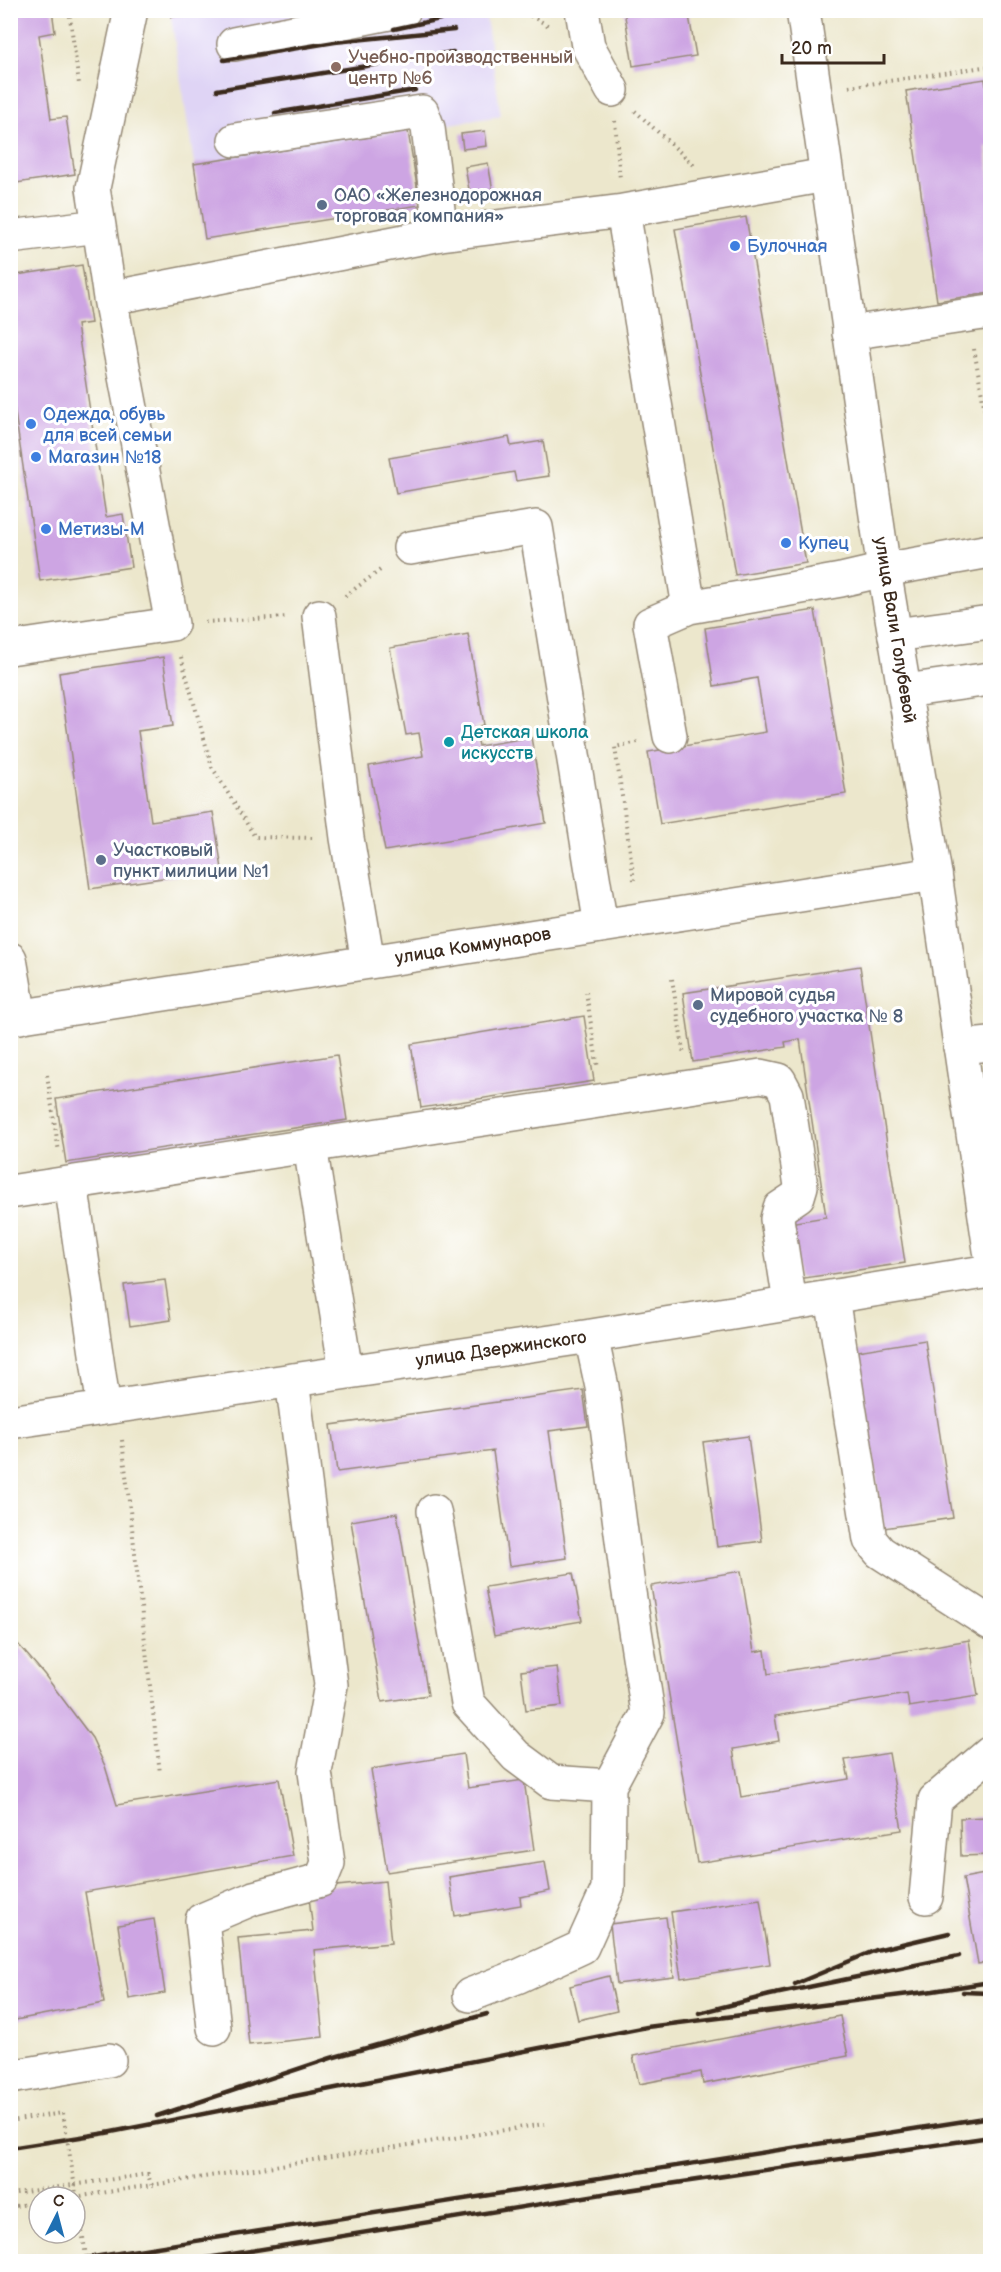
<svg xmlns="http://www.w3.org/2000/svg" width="1001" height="2272" viewBox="0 0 1001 2272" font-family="'Balsamiq Sans',sans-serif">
<rect width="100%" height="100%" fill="#fff"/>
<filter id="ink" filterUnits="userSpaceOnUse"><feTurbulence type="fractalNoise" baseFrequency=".0167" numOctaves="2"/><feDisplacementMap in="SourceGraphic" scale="12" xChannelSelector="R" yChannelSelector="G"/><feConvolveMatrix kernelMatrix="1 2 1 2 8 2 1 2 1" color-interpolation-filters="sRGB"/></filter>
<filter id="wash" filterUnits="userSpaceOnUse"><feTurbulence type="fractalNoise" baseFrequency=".008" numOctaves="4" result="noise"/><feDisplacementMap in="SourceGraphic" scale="24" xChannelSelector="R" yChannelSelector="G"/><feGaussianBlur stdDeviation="1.35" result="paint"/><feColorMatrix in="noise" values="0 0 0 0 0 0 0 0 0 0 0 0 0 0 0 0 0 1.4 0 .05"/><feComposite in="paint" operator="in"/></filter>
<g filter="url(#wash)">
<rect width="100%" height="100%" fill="#ece7cc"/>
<path fill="#dfd4f5" d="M 170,11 L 485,11 L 501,116 L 194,164 Z"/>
<g id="blocks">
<path fill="#cda5e3" d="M 10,10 L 52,10 L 55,32 L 39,35 L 51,119 L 66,117 L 75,174 L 10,184 Z
M 170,10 L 205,10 L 206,12 L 171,17 Z
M 624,10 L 688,10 L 696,56 L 633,66 Z
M 985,79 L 990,117 L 990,147 L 986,147 L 990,181 L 990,293 L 937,301 L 906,91 Z
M 408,131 L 420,205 L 205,239 L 194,164 Z
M 485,131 L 487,146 L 463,149 L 461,134 Z
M 488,163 L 493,191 L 470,195 L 465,167 Z
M 746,217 L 806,563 L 735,575 L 675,229 Z
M 82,265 L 91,323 L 77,325 L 106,517 L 123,514 L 131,567 L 40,581 L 10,379 L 10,276 Z
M 990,333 L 990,363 L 989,363 L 985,334 Z
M 509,437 L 511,446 L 543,441 L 549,476 L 516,481 L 514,472 L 396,493 L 389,458 Z
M 815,610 L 846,794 L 660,824 L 648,752 L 766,732 L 757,678 L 714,686 L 705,628 Z
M 468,634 L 484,725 L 475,727 L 479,746 L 531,737 L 546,823 L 385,851 L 369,766 L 423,756 L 419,733 L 406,735 L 390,648 Z
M 163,657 L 173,726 L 138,731 L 151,821 L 213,812 L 222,869 L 90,889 L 59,673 Z
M 860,966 L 905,1263 L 798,1279 L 789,1223 L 826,1217 L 800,1039 L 785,1042 L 786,1047 L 693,1062 L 683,993 Z
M 584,1016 L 594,1081 L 421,1108 L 411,1044 Z
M 337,1055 L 347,1120 L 66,1163 L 56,1099 Z
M 165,1280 L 171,1320 L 130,1326 L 124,1285 Z
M 925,1340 L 953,1518 L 884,1528 L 857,1351 Z
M 583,1390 L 588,1426 L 549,1431 L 567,1558 L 509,1566 L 493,1451 L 337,1472 L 331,1425 Z
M 748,1436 L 762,1541 L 717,1547 L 703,1442 Z
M 397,1513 L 428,1695 L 382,1702 L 351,1521 Z
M 741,1571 L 754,1652 L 765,1650 L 768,1674 L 969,1640 L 978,1696 L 909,1707 L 907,1694 L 775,1716 L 779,1741 L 733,1749 L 741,1797 L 849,1779 L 845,1760 L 889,1753 L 902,1830 L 697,1863 L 651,1586 Z
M 573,1573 L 582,1621 L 494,1636 L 485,1587 Z
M 10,1635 L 44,1674 L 92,1738 L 105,1766 L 117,1805 L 279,1779 L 293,1856 L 85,1892 L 104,2003 L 10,2021 L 10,1924 L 13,1924 L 10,1900 Z
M 557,1667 L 562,1706 L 526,1710 L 521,1671 Z
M 463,1754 L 468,1788 L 524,1780 L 534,1850 L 387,1872 L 371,1769 Z
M 990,1817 L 990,1855 L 961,1856 L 960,1818 Z
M 545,1862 L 550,1891 L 520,1897 L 521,1905 L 455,1916 L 449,1877 Z
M 990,1873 L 990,1962 L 978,1964 L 963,1878 Z
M 385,1881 L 391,1943 L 314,1950 L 323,2037 L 249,2045 L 238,1938 L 313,1931 L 308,1889 Z
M 760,1899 L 770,1964 L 681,1978 L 671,1912 Z
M 666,1917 L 674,1977 L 617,1984 L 610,1924 Z
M 154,1919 L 165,1993 L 129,1999 L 118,1925 Z
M 609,1976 L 617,2011 L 578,2020 L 570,1986 Z
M 840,2016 L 848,2056 L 703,2084 L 701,2072 L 639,2084 L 633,2056 Z"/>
</g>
</g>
<g filter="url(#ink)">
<use href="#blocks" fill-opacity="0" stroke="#948875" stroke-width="1.5"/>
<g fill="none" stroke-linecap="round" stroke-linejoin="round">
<defs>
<path id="minor" d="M 582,10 L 588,46 L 612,90
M 234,44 L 404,10
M 235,140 L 422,112 L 428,128 L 441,234
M 99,226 L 93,188 L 131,10
M 10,237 L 99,226 L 110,298 L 441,234 L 623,211
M 849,333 L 990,312
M 410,548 L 536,527 L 601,926
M 689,607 L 623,211 L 826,175
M 319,616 L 347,838 L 368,962
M 895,635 L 990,622
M 10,648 L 172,624 L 110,298
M 905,691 L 990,679
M 670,736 L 650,624 L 689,607 L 841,580 L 884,570 L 990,551
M 10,959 L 20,1017
M 10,1018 L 935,874
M 960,1047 L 990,1044
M 310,1146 L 346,1372
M 71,1183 L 104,1408
M 10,1192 L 761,1076 L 779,1080 L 787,1095 L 801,1186 L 798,1196 L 780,1208 L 777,1219 L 790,1303
M 832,1297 L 870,1540 L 880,1552 L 990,1623
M 10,1422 L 591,1336 L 990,1271
M 434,1511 L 468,1703 L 516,1756 L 551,1782 L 609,1786
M 926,1897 L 935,1800 L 990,1753
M 470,1995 L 519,1976 L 582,1947 L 608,1889 L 609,1786 L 648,1713 L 628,1586 L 602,1387 L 591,1336
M 214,2028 L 202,1920 L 254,1898 L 321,1880 L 328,1863 L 315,1772 L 331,1685 L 292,1380
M 10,2077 L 109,2060"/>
<path id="major" d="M 803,10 L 884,570 L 935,874 L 990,1250"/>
</defs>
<use href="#minor" stroke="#948875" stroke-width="36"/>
<use href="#major" stroke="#948875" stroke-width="36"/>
<path stroke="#948875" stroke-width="4" stroke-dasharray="1.5 4.5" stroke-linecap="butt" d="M 69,10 L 79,84
M 520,10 L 551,27
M 849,87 L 990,66
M 635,111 L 694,165
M 615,121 L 620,179
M 974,349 L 990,440
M 345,596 L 383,568
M 205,622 L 287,617
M 181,657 L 212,767 L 255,837 L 315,838
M 634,880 L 615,747 L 638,742
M 672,979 L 684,1055
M 586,992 L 598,1069
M 47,1075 L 59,1152
M 122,1440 L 160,1773
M 10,2121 L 63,2113
M 10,2194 L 148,2174 L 151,2185
M 75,2197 L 544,2124
M 10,2207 L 39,2202"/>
<use href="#minor" stroke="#fff" stroke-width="33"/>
<use href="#major" stroke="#fff" stroke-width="33"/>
<path stroke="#3b2a1e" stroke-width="4.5" d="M 394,29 L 440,19
M 224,60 L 335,42 L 454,30
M 217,90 L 453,52
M 275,113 L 415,90
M 795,1984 L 876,1950 L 949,1933
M 963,1992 L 990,1993
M 699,2013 L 770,1995 L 959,1956
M 157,2116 L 331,2058 L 487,2014
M 10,2148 L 106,2133 L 647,2027 L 933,1991 L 990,1982
M 61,2262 L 990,2117
M 182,2262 L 615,2192 L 990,2137
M 963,2262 L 990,2256"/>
<path stroke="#948875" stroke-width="4" stroke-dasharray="1.5 4.5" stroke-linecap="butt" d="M 63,2113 L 87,2262"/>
</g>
</g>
<circle fill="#8d6e63" stroke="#fff" stroke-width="2" cx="336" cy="67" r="6"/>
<g fill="#5c6f8a" stroke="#fff" stroke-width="2">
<circle cx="322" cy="205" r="6"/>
<circle cx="101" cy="860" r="6"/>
<circle cx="698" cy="1005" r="6"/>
</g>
<g fill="#3f7fe0" stroke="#fff" stroke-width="2">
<circle cx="735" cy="246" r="6"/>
<circle cx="31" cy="424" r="6"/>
<circle cx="36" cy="457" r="6"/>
<circle cx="46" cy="529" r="6"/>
<circle cx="786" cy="543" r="6"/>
</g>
<circle fill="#0f9aa8" stroke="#fff" stroke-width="2" cx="449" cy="742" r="6"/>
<g text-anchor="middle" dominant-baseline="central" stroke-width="6" stroke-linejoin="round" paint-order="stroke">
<g font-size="18" fill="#785e54" stroke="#fff" text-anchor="start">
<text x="348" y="57">Учебно-производственный<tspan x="348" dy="21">центр №6</tspan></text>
</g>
<g font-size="18" fill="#4e5e75" stroke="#fff" text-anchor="start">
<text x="334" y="195">ОАО «Железнодорожная<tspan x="334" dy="21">торговая компания»</tspan></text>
<text x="113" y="850">Участковый<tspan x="113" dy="21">пункт милиции №1</tspan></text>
<text x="710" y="995">Мировой судья<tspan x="710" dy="21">судебного участка № 8</tspan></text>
</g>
<g font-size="18" fill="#366cbe" stroke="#fff" text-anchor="start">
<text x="747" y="246">Булочная</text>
<text x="43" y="414">Одежда, обувь<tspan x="43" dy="21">для всей семьи</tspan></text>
<text x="48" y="457">Магазин №18</text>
<text x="58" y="529">Метизы-М</text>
<text x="798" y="543">Купец</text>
</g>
<g font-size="18" fill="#3b2a1e" stroke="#fff">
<text transform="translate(895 630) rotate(81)">улица Вали Голубевой</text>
<text transform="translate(473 946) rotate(-9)">улица Коммунаров</text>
<text transform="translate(501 1349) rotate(-8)">улица Дзержинского</text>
</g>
<g font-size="18" fill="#0d838f" stroke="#fff" text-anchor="start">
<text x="461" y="732">Детская школа<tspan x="461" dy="21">искусств</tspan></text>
</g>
</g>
<rect width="1001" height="2272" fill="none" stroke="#fff" stroke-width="36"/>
<g transform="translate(57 2215) rotate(6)"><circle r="28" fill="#ffffff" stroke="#b1aaa5" stroke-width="1.5"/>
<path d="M0-4.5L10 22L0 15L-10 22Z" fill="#1f6fb2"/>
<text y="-9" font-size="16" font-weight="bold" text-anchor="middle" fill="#3b2a1e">С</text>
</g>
<path d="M782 54v9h102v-9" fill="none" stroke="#3b2a1e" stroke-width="3"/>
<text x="791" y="54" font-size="18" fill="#3b2a1e" stroke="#ffffff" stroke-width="4.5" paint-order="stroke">20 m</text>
</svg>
